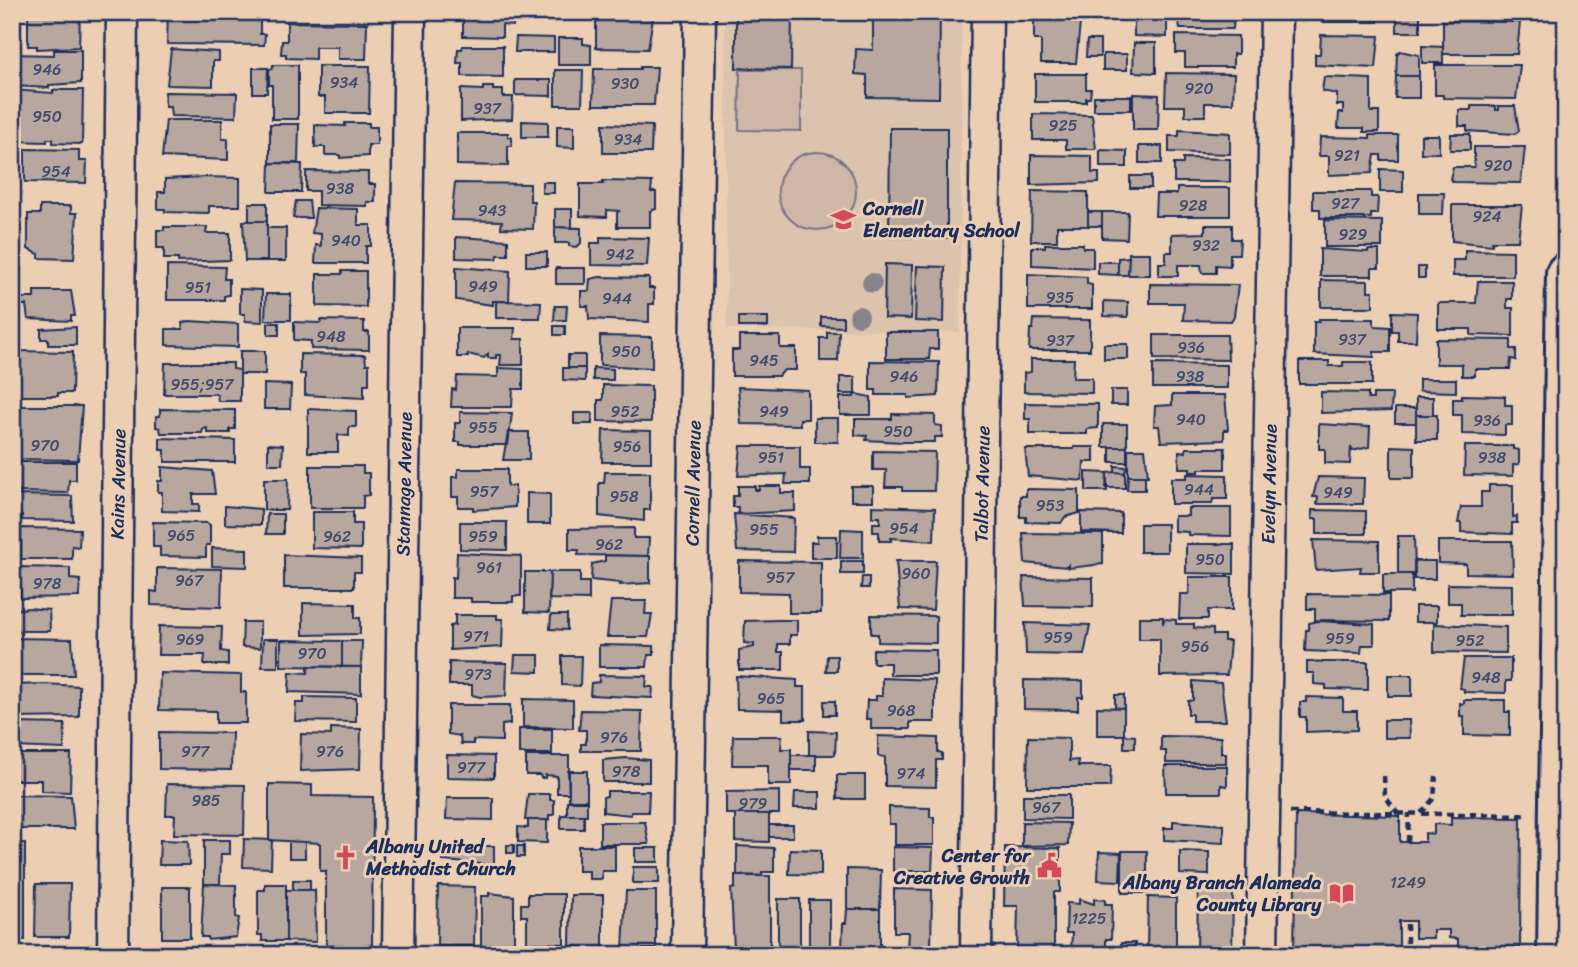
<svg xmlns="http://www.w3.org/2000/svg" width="1578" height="967" viewBox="0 0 1578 967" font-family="Sriracha,sans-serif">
<rect width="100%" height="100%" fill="#eccfb3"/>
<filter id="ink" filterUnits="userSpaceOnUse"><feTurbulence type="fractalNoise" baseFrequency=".0143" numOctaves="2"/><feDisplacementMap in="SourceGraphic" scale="14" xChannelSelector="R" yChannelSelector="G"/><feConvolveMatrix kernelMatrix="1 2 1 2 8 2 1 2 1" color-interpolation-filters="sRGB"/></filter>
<g filter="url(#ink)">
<path fill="#dcc3ad" d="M 725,12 L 962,12 L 960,332 L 727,329 Z"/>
<path fill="#ceb7a7" stroke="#747382" stroke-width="2" d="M 740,70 L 801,70 L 801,131 L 739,130 Z
M778 191a39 39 0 1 1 78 0a39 39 0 1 1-78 0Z"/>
<path fill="#b8a79e" stroke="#1b2f5e" stroke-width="2" d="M 53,12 L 80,12 L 79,47 L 37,49 L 37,46 L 28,46 L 28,15 L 53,15 Z
M 168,12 L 260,12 L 260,34 L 265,34 L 264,45 L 167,44 Z
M 463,12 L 513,12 L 513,26 L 502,25 L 502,37 L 463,36 Z
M 736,12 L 792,12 L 791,69 L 736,68 Z
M 873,12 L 940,12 L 939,98 L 867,97 L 867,75 L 855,74 L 856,49 L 873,50 Z
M 1177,12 L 1238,12 L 1238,13 L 1234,14 L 1233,29 L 1180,29 Z
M 1321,12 L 1378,12 L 1378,22 L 1321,22 Z
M 1397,12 L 1420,12 L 1420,32 L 1397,32 Z
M 1452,12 L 1518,12 L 1518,17 L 1452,17 Z
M 653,17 L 648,49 L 596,48 L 596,18 Z
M 1034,17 L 1076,17 L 1076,23 L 1080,23 L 1076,63 L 1041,63 L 1041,40 L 1034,40 Z
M 1134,18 L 1167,19 L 1167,37 L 1134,36 Z
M 1443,21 L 1520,22 L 1517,54 L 1443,54 Z
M 287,22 L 367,23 L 366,59 L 338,59 L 338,47 L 315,47 L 315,59 L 286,58 L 286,54 L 281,54 L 282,41 L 287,41 Z
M 1176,35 L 1238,36 L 1238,54 L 1233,54 L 1233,67 L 1185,67 L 1185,53 L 1176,53 Z
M 1321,35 L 1379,36 L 1376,68 L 1315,65 L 1315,54 L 1320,54 Z
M 516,37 L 554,38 L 554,52 L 515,52 Z
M 558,38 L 583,38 L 583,44 L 591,45 L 591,65 L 558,65 Z
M 1087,40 L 1100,40 L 1100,57 L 1086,57 Z
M 1134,43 L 1156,43 L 1156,73 L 1133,72 Z
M 463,46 L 503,46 L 503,77 L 462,76 L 462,63 L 457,63 L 458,49 L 462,49 Z
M 1422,46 L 1443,47 L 1443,63 L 1422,63 Z
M 171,49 L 219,52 L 219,61 L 213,61 L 213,86 L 167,85 Z
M 54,50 L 81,50 L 81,83 L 49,85 L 49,88 L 12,86 L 13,54 L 54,55 Z
M 1400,51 L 1419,55 L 1419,76 L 1396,76 L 1397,54 Z
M 1103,54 L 1127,54 L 1127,70 L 1103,70 Z
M 273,65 L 298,65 L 298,119 L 272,119 L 272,85 L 269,85 L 269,69 L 272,69 Z
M 1435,65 L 1520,65 L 1516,99 L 1443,98 L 1443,95 L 1435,95 Z
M 318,66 L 370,66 L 369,113 L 325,113 L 325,97 L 318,97 Z
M 640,67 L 657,67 L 654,105 L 593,105 L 594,69 L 640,69 Z
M 253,68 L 268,68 L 267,93 L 253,93 Z
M 555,70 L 583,70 L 582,105 L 555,105 Z
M 1166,73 L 1234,74 L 1233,103 L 1205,103 L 1205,116 L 1185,116 L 1185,106 L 1165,106 Z
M 1035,74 L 1086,74 L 1086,89 L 1091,89 L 1090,98 L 1086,98 L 1086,102 L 1035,102 Z
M 1396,76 L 1419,76 L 1419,98 L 1395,98 Z
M 1324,77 L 1371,79 L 1371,112 L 1379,112 L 1379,132 L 1364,132 L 1364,128 L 1338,128 L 1339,112 L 1343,113 L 1343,105 L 1337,105 L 1337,94 L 1322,91 Z
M 515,80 L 551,80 L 551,96 L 515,95 Z
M 483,87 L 493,87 L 493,90 L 503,90 L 503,97 L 513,97 L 512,119 L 461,121 L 461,89 L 483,90 Z
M 12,90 L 53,93 L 53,90 L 83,90 L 82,144 L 53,143 L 53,139 L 47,139 L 47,142 L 12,141 Z
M 165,92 L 237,93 L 236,117 L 171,116 L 170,107 L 165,107 Z
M 1133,94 L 1159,95 L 1158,130 L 1133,130 Z
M 1094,96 L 1131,96 L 1131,110 L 1094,110 Z
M 1471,106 L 1496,106 L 1496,110 L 1499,110 L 1499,106 L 1515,106 L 1519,131 L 1515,134 L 1467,131 L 1467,126 L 1459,126 L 1459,110 L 1471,110 Z
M 1033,114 L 1092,115 L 1096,149 L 1066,149 L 1066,140 L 1033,140 Z
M 166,120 L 222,120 L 222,139 L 228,139 L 228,160 L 162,157 Z
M 522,121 L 548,122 L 548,137 L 522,137 Z
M 345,123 L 369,123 L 369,127 L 377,127 L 377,145 L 368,145 L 368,156 L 340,158 L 340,155 L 325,155 L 325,147 L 315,147 L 315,125 L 345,126 Z
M 270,124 L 299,124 L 298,163 L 270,163 Z
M 603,124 L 652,126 L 651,153 L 603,153 Z
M 557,126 L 574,126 L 574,148 L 557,147 Z
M 890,128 L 947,128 L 947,238 L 889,237 Z
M 1179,130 L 1230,133 L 1230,154 L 1169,152 L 1169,136 L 1179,136 Z
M 457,133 L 508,133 L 508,137 L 512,137 L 512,146 L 508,146 L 508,166 L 457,165 Z
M 1451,134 L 1470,134 L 1470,150 L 1450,150 Z
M 1370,135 L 1398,135 L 1398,160 L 1381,160 L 1381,155 L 1375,155 L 1372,173 L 1329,175 L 1329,156 L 1319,156 L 1320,137 L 1370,138 Z
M 1421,135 L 1439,135 L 1439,153 L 1421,153 Z
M 1139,146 L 1162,146 L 1162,163 L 1139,163 Z
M 1474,147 L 1525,147 L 1521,183 L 1453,182 L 1450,179 L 1453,167 L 1474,167 Z
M 25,149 L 79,150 L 79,161 L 87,161 L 86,183 L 25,182 Z
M 1100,150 L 1127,151 L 1127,167 L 1100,167 Z
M 1031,155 L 1092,156 L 1092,173 L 1099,173 L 1099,183 L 1031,185 Z
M 1183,158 L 1230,159 L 1230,182 L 1174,182 L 1174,164 L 1183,164 Z
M 270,163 L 302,164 L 301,192 L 269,192 Z
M 1380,169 L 1403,170 L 1403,192 L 1380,192 Z
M 306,171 L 368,172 L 368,184 L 375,184 L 375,202 L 367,202 L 367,206 L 318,205 L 318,191 L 306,191 Z
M 1130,176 L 1151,176 L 1151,188 L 1130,188 Z
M 205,177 L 240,178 L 240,206 L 209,206 L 209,213 L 165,212 L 165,209 L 158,209 L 158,192 L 165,192 L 165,179 Z
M 603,181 L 652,182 L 651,192 L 656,192 L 656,209 L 650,211 L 650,227 L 617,227 L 617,212 L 620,211 L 607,210 L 607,217 L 580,216 L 580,184 L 603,184 Z
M 542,182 L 554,182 L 554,193 L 542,193 Z
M 455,183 L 530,184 L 530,201 L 534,201 L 533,229 L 501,228 L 502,221 L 451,220 Z
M 1177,188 L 1230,188 L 1230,216 L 1155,216 L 1156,194 L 1177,194 Z
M 1032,191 L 1088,192 L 1088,226 L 1057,226 L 1057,241 L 1031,241 Z
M 1313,191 L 1371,191 L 1371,197 L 1378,197 L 1377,214 L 1371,214 L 1371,218 L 1320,218 L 1320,209 L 1313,209 Z
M 1419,193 L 1444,193 L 1443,214 L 1419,214 Z
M 296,201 L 309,201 L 311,218 L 293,218 Z
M 249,203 L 267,203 L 267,221 L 249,221 Z
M 1452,205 L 1522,205 L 1518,241 L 1492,241 L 1492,245 L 1452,241 Z
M 40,206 L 71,206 L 71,213 L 77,213 L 74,259 L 39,258 L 39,254 L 28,249 L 28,214 L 40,214 Z
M 316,208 L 358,209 L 358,225 L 371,225 L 371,246 L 366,246 L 366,263 L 315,263 L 316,245 L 321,246 L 321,234 L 312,233 Z
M 555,209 L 572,209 L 572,228 L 555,227 Z
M 1088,212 L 1102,212 L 1102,226 L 1088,226 Z
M 1102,212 L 1128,212 L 1127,239 L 1102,238 Z
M 1325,220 L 1382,221 L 1382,247 L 1325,247 Z
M 243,221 L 267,221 L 267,261 L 245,261 Z
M 1205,225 L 1232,225 L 1232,239 L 1240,239 L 1239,254 L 1230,254 L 1230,266 L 1216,265 L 1216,273 L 1202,273 L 1201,265 L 1178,265 L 1178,276 L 1159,276 L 1159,263 L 1166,263 L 1166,252 L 1172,252 L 1172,234 L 1205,233 Z
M 164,227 L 207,227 L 206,233 L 230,233 L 230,260 L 178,262 L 178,259 L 164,259 L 164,248 L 157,248 L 157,230 L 164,230 Z
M 555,227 L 581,228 L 581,243 L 577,247 L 569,246 L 569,243 L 555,243 Z
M 267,228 L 286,228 L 286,261 L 267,261 Z
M 456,237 L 508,240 L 508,255 L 498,255 L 497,259 L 456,258 Z
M 600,237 L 649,238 L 647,266 L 591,265 L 591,243 L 600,243 Z
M 1045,244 L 1083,244 L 1083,248 L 1093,248 L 1093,268 L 1032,265 L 1032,247 L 1045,247 Z
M 1320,249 L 1368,252 L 1368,250 L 1379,250 L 1379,268 L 1372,268 L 1372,276 L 1320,276 Z
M 1465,250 L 1513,251 L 1513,276 L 1453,276 L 1453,260 L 1465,260 Z
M 526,252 L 547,252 L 547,266 L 526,266 Z
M 1129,253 L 1150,253 L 1150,275 L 1128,275 Z
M 1129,257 L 1128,275 L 1118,275 L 1118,258 Z
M 1098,262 L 1118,262 L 1118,275 L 1098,274 Z
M 885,264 L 912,265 L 911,319 L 884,318 Z
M 167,266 L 225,267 L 224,279 L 229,279 L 229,295 L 224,296 L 224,300 L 167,300 Z
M 917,266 L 945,267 L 944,322 L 915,321 Z
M 456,267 L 510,271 L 509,301 L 493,301 L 493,305 L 456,300 Z
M 1418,267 L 1425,267 L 1425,278 L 1418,278 Z
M 556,268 L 585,268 L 585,284 L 556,284 Z
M 342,271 L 366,271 L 366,307 L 317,306 L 317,274 L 342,274 Z
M 1028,274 L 1087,277 L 1087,284 L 1092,285 L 1092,309 L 1028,309 Z
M 600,277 L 649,278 L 649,288 L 654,288 L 654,304 L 649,304 L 649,322 L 589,319 L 588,306 L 581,306 L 581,291 L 589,291 L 590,279 Z
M 1321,280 L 1368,281 L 1368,291 L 1373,291 L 1373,307 L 1321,307 Z
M 1478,281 L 1512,281 L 1512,299 L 1507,299 L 1507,308 L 1513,308 L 1513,336 L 1471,335 L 1471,329 L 1438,329 L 1438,303 L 1476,303 Z
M 1150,284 L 1238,285 L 1234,316 L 1231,321 L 1183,320 L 1184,303 L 1150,303 Z
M 240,289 L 262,290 L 262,322 L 245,321 L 245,314 L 240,314 Z
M 34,291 L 71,291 L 75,316 L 71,316 L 71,321 L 28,319 L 26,305 L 19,305 L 19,298 L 34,298 Z
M 266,294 L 291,294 L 291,320 L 265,320 Z
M 496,301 L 541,302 L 540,318 L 496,318 Z
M 1104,301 L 1128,302 L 1128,317 L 1104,316 Z
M 555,306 L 567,306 L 566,320 L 554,320 Z
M 1392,312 L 1417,313 L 1416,341 L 1398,341 L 1398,331 L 1392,331 Z
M 739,317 L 768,317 L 768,327 L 739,327 Z
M 821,317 L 843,317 L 843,327 L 821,326 Z
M 1034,319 L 1090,320 L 1090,350 L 1029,350 L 1030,329 L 1033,329 Z
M 1319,319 L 1374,319 L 1374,326 L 1390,327 L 1390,352 L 1374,352 L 1374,357 L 1314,354 L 1314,322 L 1319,322 Z
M 321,320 L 364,321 L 364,332 L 369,332 L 369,350 L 311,349 L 311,341 L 294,340 L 294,322 L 321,323 Z
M 189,321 L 238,324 L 238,347 L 166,345 L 166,329 L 183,329 L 182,323 Z
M 268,323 L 279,323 L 279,335 L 268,335 Z
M 554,326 L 565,326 L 565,335 L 554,335 Z
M 76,327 L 76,345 L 48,345 L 48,339 L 41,339 L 41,329 Z
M 457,328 L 515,328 L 514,339 L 523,339 L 523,365 L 500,365 L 501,355 L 496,355 L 496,358 L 488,358 L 488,354 L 484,358 L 468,354 L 468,357 L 457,357 Z
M 827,332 L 839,332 L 838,361 L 820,361 L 820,338 L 827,338 Z
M 886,332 L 938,332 L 938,349 L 930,349 L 929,359 L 886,359 Z
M 1154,335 L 1227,335 L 1228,360 L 1154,359 Z
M 600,336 L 652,337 L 652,368 L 600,365 Z
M 739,336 L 780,336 L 780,348 L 796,348 L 796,370 L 784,370 L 779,376 L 732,376 L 732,350 L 739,350 Z
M 1436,339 L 1511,340 L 1511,349 L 1516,349 L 1516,360 L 1511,359 L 1510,369 L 1475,369 L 1475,376 L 1462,376 L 1462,364 L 1436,364 Z
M 1104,344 L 1128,344 L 1128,359 L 1104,359 Z
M 12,351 L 73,352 L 72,393 L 58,393 L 58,396 L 12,396 Z
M 240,351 L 265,351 L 265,374 L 240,374 Z
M 300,354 L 365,355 L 366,364 L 369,364 L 369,384 L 364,384 L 364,398 L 305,395 L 305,374 L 300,374 Z
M 568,355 L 585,355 L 585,368 L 568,368 Z
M 1031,359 L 1074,359 L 1073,378 L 1092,378 L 1092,393 L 1024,392 L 1024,373 L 1031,372 Z
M 870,361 L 939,362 L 938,396 L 908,398 L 908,395 L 876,395 L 876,390 L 870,390 Z
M 1299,361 L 1329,361 L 1329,366 L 1343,366 L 1343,362 L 1372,362 L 1372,384 L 1299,384 Z
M 165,363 L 233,363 L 233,369 L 240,370 L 240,401 L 218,401 L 217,394 L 164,394 Z
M 1153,364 L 1227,365 L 1227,388 L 1153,388 Z
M 498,368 L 523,369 L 523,389 L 513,389 L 512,407 L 451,407 L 452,389 L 456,390 L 457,376 L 498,377 Z
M 563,368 L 585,368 L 585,381 L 563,380 Z
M 593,368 L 613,369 L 613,380 L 593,380 Z
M 840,377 L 855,377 L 855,394 L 840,394 Z
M 1419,379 L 1456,379 L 1456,392 L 1419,391 Z
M 264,384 L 291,385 L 290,409 L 264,409 Z
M 603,385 L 651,386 L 651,422 L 598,421 L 598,400 L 603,400 Z
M 738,387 L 808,390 L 808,419 L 800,419 L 800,425 L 741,424 Z
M 1111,390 L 1127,390 L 1127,405 L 1111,405 Z
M 1321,392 L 1368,393 L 1368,399 L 1373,399 L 1373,394 L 1392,394 L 1391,411 L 1321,413 Z
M 855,394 L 871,397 L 871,415 L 840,415 L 840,397 L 854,397 Z
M 1172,395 L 1225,395 L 1228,430 L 1224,430 L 1224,440 L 1161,442 L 1159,426 L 1154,426 L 1155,406 L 1172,405 Z
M 1462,395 L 1505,396 L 1505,405 L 1512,405 L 1512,425 L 1505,425 L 1505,435 L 1462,434 L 1462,415 L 1453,415 L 1453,399 L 1462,399 Z
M 1416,397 L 1433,397 L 1433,415 L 1416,415 Z
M 1025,403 L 1098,404 L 1098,428 L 1087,429 L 1087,434 L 1030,434 L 1030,419 L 1025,419 Z
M 12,406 L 82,406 L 78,460 L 12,459 Z
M 1395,408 L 1416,408 L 1416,423 L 1395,423 Z
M 160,409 L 235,410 L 235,429 L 230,429 L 230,433 L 207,433 L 207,428 L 203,429 L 202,433 L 161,433 L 160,428 L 156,427 L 156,416 L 160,416 Z
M 308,409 L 356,411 L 356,427 L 349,427 L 349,436 L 338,435 L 338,452 L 308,452 Z
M 460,412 L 512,413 L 508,445 L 460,445 L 460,442 L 455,442 L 455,423 L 460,423 Z
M 574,413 L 592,413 L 592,424 L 574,424 Z
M 892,414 L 935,415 L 935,425 L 942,426 L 942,437 L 935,437 L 935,442 L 902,442 L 866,440 L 867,436 L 855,435 L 855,419 L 892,419 Z
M 1416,415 L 1437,415 L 1437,440 L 1416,440 Z
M 815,418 L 838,418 L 838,442 L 815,442 Z
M 1103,424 L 1127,424 L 1127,447 L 1103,447 Z
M 1319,424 L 1370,427 L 1369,447 L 1352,451 L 1351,447 L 1350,464 L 1325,463 L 1325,449 L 1319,449 Z
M 603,430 L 651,431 L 651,462 L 602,462 Z
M 508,432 L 529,432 L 529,460 L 503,460 Z
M 160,438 L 235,440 L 235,462 L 165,462 L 165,450 L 160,450 Z
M 268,444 L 283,445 L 282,464 L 268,464 Z
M 741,446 L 800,446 L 800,469 L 810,469 L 810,484 L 785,484 L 786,474 L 738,476 Z
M 1391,446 L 1414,447 L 1414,478 L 1391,478 Z
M 1465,446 L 1513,446 L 1513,449 L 1519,450 L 1519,464 L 1513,465 L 1513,476 L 1464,475 Z
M 1074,447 L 1094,447 L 1094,462 L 1084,462 L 1083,481 L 1028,476 L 1025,449 L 1074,449 Z
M 1110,447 L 1127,447 L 1127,462 L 1110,462 Z
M 1186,448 L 1225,448 L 1225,469 L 1199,469 L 1199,472 L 1190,472 L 1190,468 L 1179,468 L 1179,451 L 1186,452 Z
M 1128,449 L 1145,449 L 1148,476 L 1128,476 Z
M 873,451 L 935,452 L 934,491 L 902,491 L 902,487 L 885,487 L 886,470 L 873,470 Z
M 19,462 L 76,462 L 76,480 L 69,480 L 68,493 L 18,492 L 16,464 Z
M 310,466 L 363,466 L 363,473 L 369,473 L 369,495 L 363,496 L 363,508 L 310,508 Z
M 1115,466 L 1126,467 L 1125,473 L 1115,472 Z
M 162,467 L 212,471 L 215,494 L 193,494 L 193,504 L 199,504 L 199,512 L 162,511 L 162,492 L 158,492 L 158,481 L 162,481 Z
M 458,469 L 507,469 L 507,486 L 515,486 L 515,507 L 473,510 L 473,507 L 458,507 L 458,497 L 452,497 L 452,477 L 458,477 Z
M 605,472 L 650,472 L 650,510 L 644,510 L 644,521 L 599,516 L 599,483 L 604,483 Z
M 1086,472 L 1107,473 L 1107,491 L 1086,491 Z
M 1115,472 L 1125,473 L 1125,488 L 1106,488 L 1107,473 Z
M 1187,474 L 1227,475 L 1227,499 L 1213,499 L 1212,504 L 1171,504 L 1171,478 L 1187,478 Z
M 1128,476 L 1145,476 L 1145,490 L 1127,490 Z
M 1318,477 L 1364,478 L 1363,504 L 1317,504 L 1318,497 L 1313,497 Z
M 264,479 L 288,479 L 287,510 L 264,510 Z
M 1489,485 L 1513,485 L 1513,517 L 1517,516 L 1517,523 L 1512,523 L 1512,534 L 1461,532 L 1461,523 L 1458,523 L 1461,507 L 1481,507 L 1481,492 L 1489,492 Z
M 738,486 L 755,486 L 755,490 L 759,490 L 759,486 L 781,486 L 781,493 L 795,493 L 795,511 L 738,514 L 738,507 L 733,507 L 733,496 L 738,496 Z
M 851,486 L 873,486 L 873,501 L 851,501 Z
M 1026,489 L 1079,490 L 1079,513 L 1065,517 L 1061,523 L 1026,522 L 1026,517 L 1020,517 L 1020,496 L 1026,496 Z
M 527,493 L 550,494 L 550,524 L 527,524 Z
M 13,495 L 72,496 L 73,521 L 22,520 L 22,516 L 13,515 Z
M 225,506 L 261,509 L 261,525 L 225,524 Z
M 872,506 L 935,508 L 934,541 L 891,538 L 891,541 L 879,541 L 879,532 L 873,532 L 873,523 L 880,523 L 880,517 L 872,517 Z
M 1188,508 L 1231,508 L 1231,536 L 1188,535 L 1188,532 L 1174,531 L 1174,516 L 1188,516 Z
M 1312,510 L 1366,511 L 1366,534 L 1317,534 L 1317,519 L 1312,519 Z
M 312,512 L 353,512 L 353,524 L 361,524 L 361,549 L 312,548 Z
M 1081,512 L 1121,513 L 1121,533 L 1081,532 Z
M 267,514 L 283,514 L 283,534 L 266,534 Z
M 734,514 L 794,518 L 793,552 L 737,551 Z
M 153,522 L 207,523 L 210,525 L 210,545 L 206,545 L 206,557 L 160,556 L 160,547 L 153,547 Z
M 460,522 L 507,522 L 507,550 L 460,549 Z
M 1140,524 L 1167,524 L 1167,552 L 1140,552 Z
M 21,528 L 80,529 L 79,547 L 72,546 L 72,559 L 21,559 Z
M 634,528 L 634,538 L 649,538 L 648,556 L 578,555 L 579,550 L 569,550 L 569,529 Z
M 841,529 L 863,530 L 863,558 L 840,558 Z
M 1023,533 L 1103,534 L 1103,564 L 1069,568 L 1069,564 L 1067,567 L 1025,563 Z
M 817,536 L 837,536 L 837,558 L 811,558 L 811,542 L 817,542 Z
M 1398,536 L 1414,536 L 1415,574 L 1398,574 Z
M 1313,540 L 1379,541 L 1379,572 L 1360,572 L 1361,567 L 1316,570 Z
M 1438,541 L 1512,541 L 1513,574 L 1466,573 L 1466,564 L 1438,563 Z
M 1186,544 L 1234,544 L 1234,574 L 1186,573 Z
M 212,548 L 247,549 L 247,567 L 212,566 Z
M 457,553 L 521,556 L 521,596 L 513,596 L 513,602 L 471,602 L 471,598 L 452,598 L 452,577 L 456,578 Z
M 284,555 L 361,558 L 361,572 L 354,572 L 354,588 L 284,588 Z
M 605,555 L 650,556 L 650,583 L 620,585 L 621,583 L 591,580 L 592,564 L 605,561 Z
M 739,561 L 821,562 L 821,613 L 789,613 L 789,593 L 739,592 Z
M 841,561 L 863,561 L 863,574 L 841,574 Z
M 896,561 L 936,561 L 933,610 L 900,609 Z
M 1414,561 L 1435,561 L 1435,579 L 1414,579 Z
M 15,567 L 70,568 L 70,579 L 80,580 L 79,597 L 20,598 L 20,585 L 14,586 Z
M 157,568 L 222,569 L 221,607 L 151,605 L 151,591 L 157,592 Z
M 525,572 L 550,572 L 549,613 L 525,612 Z
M 550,572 L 580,572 L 580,582 L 589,582 L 589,600 L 549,599 Z
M 1383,574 L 1412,574 L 1412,593 L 1383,593 Z
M 862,577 L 869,577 L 869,588 L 861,588 Z
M 1023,577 L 1093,578 L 1093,607 L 1025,606 Z
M 1189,577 L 1232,577 L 1232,610 L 1208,610 L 1208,619 L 1179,619 L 1180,594 L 1189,594 Z
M 1448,584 L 1512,585 L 1512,615 L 1461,615 L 1461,603 L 1448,603 Z
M 1307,594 L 1389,595 L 1389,621 L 1315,620 L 1315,609 L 1307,609 Z
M 611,601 L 646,601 L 645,614 L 652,614 L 648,637 L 607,637 Z
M 303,603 L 355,604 L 355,618 L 360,618 L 360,634 L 303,635 Z
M 1415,606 L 1437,606 L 1437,622 L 1415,622 Z
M 29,608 L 49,610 L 50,631 L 13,631 L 13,610 Z
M 455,615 L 497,615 L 497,619 L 503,619 L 502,647 L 450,650 L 450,626 L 455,625 Z
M 551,615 L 567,615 L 567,630 L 550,629 Z
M 871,615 L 936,616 L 936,643 L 878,642 L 878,634 L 871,634 Z
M 1139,617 L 1163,617 L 1163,624 L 1164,619 L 1176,620 L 1176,624 L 1194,624 L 1194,628 L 1213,629 L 1213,635 L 1224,635 L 1224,641 L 1230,641 L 1227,675 L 1160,676 L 1160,639 L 1139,639 Z
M 778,620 L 797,620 L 797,635 L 790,635 L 790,644 L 778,644 L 778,652 L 783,652 L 783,670 L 739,670 L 739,650 L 754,647 L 754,644 L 744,643 L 745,621 Z
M 1318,621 L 1374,624 L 1374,645 L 1362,645 L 1361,653 L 1305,651 L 1306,630 L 1309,630 L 1309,623 Z
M 243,622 L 260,622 L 260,648 L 242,647 Z
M 1025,623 L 1090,625 L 1084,655 L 1026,654 Z
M 1434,624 L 1506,627 L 1506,653 L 1434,652 Z
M 159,626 L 222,627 L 221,651 L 228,652 L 228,665 L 204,665 L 205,655 L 158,655 Z
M 12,638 L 72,639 L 74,675 L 16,675 L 12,672 Z
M 263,639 L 278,639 L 278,667 L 262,667 Z
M 281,640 L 342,641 L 342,667 L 281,666 Z
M 342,641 L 362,641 L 361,667 L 342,667 Z
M 599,645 L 654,646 L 654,655 L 648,655 L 647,667 L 599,667 Z
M 873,649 L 936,650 L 936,675 L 890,675 L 890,663 L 873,663 Z
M 515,655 L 539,655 L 539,672 L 514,671 Z
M 562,656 L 581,656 L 580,686 L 562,685 Z
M 827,656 L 837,656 L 837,671 L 826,671 Z
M 1464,658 L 1511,658 L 1511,681 L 1506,681 L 1506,693 L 1464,692 L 1464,689 L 1460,688 Z
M 449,662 L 507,663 L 506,696 L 480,697 L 472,695 L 472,685 L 449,685 Z
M 1307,662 L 1368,662 L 1368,690 L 1326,689 L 1326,685 L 1314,684 L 1314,673 L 1307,673 Z
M 308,666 L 361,667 L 361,694 L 289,692 L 290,672 L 308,673 Z
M 160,673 L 241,675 L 241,692 L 246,692 L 246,723 L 216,723 L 216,711 L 159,710 Z
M 599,675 L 647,676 L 646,687 L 653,687 L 652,698 L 590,695 L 591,683 L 599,682 Z
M 1388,675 L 1412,675 L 1412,696 L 1388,696 Z
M 736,676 L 797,680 L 797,687 L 805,687 L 805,720 L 783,720 L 783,710 L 737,709 Z
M 882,678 L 935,680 L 935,722 L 910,722 L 910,729 L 871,729 L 871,719 L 866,719 L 867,700 L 876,700 L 876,696 L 882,696 Z
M 1024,680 L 1083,681 L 1083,697 L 1078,697 L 1078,710 L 1024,709 Z
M 1193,681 L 1221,683 L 1226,721 L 1192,721 L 1192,714 L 1188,714 L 1188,701 L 1193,700 Z
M 43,684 L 79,686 L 79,717 L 14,718 L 14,685 Z
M 1115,695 L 1124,695 L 1124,708 L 1115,708 Z
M 304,697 L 356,698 L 356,722 L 295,721 L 296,703 L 304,703 Z
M 1306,697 L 1343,698 L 1343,711 L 1357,711 L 1357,730 L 1306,732 L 1306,717 L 1300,717 L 1300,702 L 1306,702 Z
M 523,699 L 573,700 L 573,728 L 523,727 Z
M 1464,700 L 1505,700 L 1505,712 L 1510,712 L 1510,736 L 1464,735 L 1464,716 L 1460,716 L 1460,703 L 1464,704 Z
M 824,701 L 835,701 L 835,715 L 824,715 Z
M 448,705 L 510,705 L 510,724 L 502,725 L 502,741 L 473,740 L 473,744 L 461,744 L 460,736 L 448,734 Z
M 1097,707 L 1124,708 L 1124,735 L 1097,735 Z
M 581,710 L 642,711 L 641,751 L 581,751 L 581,744 L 586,744 L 586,730 L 579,730 Z
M 1384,720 L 1409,720 L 1410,738 L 1384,738 Z
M 15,723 L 65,724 L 64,749 L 14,747 L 12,728 Z
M 331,728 L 361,729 L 360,769 L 300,771 L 301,734 L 331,735 Z
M 519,729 L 552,729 L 552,754 L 519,754 Z
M 809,731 L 836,732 L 835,755 L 809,755 Z
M 159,732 L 232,733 L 231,770 L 159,769 Z
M 1124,735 L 1135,736 L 1135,748 L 1124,748 Z
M 733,736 L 782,736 L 781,749 L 791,749 L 791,785 L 768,785 L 768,765 L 732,765 Z
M 878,736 L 938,738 L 938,752 L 942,753 L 942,760 L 936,760 L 936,787 L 885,786 L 885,757 L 878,756 Z
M 1161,736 L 1221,737 L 1221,753 L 1226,753 L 1226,763 L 1166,763 L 1166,751 L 1161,751 Z
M 1028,737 L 1069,738 L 1069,761 L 1078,760 L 1078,766 L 1111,766 L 1110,787 L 1027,787 Z
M 12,754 L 71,754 L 70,792 L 41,791 L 41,780 L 13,780 L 12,790 Z
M 447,755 L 494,756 L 494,778 L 447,777 Z
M 791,755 L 816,755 L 816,770 L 791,770 Z
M 526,756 L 569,756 L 569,793 L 557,793 L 557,776 L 545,775 L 545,778 L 541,778 L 540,775 L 526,775 Z
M 626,758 L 649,760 L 649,782 L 603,782 L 603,760 Z
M 1165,766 L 1227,766 L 1227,786 L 1221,785 L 1221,793 L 1166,793 Z
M 568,771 L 587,771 L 587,800 L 569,800 Z
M 837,775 L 865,775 L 865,799 L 837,799 Z
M 167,784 L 245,785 L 244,835 L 174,834 L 175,815 L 166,815 Z
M 269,784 L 312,785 L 312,796 L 373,797 L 372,946 L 326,946 L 326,871 L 320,871 L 320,843 L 269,840 Z
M 607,791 L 649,791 L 648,812 L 631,812 L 631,815 L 603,812 L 603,797 L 607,796 Z
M 779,791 L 779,814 L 726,814 L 726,792 Z
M 795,792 L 820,792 L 820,808 L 794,808 Z
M 528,794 L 550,794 L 550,800 L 554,800 L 554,815 L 549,815 L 549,820 L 525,820 Z
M 14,795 L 71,796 L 74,829 L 14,829 Z
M 1023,795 L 1069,795 L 1069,819 L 1023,818 Z
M 447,798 L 493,798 L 493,820 L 446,819 Z
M 567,801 L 587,801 L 587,815 L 567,815 Z
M 889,807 L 930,808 L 930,817 L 934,817 L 934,845 L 895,845 L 895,824 L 889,824 Z
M 735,814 L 769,814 L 769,842 L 735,841 Z
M 1296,814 L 1400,816 L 1400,842 L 1425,842 L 1425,833 L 1434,834 L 1434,824 L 1451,825 L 1451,817 L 1521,818 L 1520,948 L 1458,947 L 1458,939 L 1449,938 L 1449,930 L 1433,930 L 1433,938 L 1415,938 L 1415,921 L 1399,921 L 1399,955 L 1294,955 Z
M 561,815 L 584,815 L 584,829 L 561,829 Z
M 528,820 L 547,820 L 547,843 L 518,842 L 518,827 L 528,828 Z
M 1173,821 L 1224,825 L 1224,843 L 1164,840 L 1164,828 L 1173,828 Z
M 600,822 L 645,822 L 649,844 L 600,844 Z
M 1022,822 L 1069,823 L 1068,845 L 1022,846 Z
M 769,825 L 793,825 L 793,837 L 769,837 Z
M 244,839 L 272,840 L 271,868 L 243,867 Z
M 160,840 L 188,841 L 189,865 L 159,865 Z
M 204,840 L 230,840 L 230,854 L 221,854 L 220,884 L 204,884 Z
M 289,842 L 305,842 L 305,858 L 289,858 Z
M 12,843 L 25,843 L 25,940 L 12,939 Z
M 507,845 L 514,845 L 514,853 L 507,853 Z
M 443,846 L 494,846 L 494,865 L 443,861 Z
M 517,846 L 524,846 L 524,857 L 517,857 Z
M 578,846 L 615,846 L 615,871 L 602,871 L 602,879 L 589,879 L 589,871 L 578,871 Z
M 737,846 L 774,848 L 774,872 L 762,872 L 762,876 L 737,876 Z
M 893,847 L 933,848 L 932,871 L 893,871 Z
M 1005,847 L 1060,848 L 1060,892 L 1054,892 L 1054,952 L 1017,951 L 1018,906 L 1004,906 Z
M 635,848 L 658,848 L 658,862 L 635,862 Z
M 790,849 L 821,850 L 821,875 L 789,874 Z
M 1122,851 L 1147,851 L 1147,893 L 1122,893 Z
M 1180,851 L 1209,852 L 1209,875 L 1180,874 Z
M 1099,852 L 1121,853 L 1120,881 L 1098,880 Z
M 633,867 L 659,867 L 659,883 L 633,883 Z
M 847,869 L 881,870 L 880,909 L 847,909 Z
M 735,875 L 770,876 L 770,950 L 734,949 L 731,889 L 735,888 Z
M 293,880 L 310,880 L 310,890 L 293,890 Z
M 1198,883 L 1216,883 L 1216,889 L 1233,889 L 1232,955 L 1197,955 Z
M 36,884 L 70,884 L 69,937 L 35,937 Z
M 204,884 L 236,885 L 236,917 L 239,918 L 236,937 L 208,940 L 208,937 L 201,937 Z
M 265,884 L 286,884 L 286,941 L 262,941 L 262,935 L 258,935 L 258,890 L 265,890 Z
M 438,886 L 475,887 L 474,946 L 437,946 Z
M 162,887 L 190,887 L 190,938 L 162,938 Z
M 894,889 L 932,890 L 931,949 L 907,949 L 908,932 L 894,932 Z
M 286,890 L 315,890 L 316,942 L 286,941 Z
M 626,891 L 656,891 L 656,949 L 623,949 Z
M 489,893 L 514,896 L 514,950 L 481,949 L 481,896 L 489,896 Z
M 528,894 L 564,894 L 564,944 L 527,943 L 527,916 L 521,916 L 521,904 L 528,904 Z
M 571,895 L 603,895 L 603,955 L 584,955 L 584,947 L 570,946 Z
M 1148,897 L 1176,898 L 1176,953 L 1147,953 Z
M 778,899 L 800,899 L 800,948 L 789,949 L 789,955 L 778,955 Z
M 1079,899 L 1094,904 L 1094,899 L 1105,900 L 1105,904 L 1112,904 L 1111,939 L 1106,939 L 1106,949 L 1095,949 L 1095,953 L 1071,953 L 1072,933 L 1066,933 L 1067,903 L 1079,904 Z
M 809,900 L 830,900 L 830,955 L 818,955 L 818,949 L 809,950 Z
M 847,909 L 880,909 L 880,951 L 862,950 L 862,955 L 846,955 L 846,950 L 842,950 L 843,923 L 846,923 Z
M 1121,943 L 1135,943 L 1135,955 L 1120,955 Z"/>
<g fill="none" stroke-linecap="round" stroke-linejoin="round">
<defs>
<path id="minor" d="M 113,955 L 122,12
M 398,955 L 410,12
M 687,955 L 700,12
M 976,955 L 987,12
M 1262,955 L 1276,12"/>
<path id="tertiary" d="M 1557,955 L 1566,273"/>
</defs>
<use href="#minor" stroke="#1b2f5e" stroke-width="35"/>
<use href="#tertiary" stroke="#1b2f5e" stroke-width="44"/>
<path stroke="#1b2f5e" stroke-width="4.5" stroke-dasharray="7 5" stroke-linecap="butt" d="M 1384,776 L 1385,796 L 1398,814
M 1290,812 L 1530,815
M 1421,813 L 1434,798 L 1436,776
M 1408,842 L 1409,813
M 1407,955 L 1407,921"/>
<use href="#minor" stroke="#eccfb3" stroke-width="30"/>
<use href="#tertiary" stroke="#eccfb3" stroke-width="38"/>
</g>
<g fill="#88828a">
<circle cx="872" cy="283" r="10"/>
<circle cx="859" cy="316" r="10"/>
</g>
</g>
<defs>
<symbol id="school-bare" viewBox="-9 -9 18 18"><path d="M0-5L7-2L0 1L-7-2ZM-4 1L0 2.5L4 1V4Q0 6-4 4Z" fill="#d1495b" stroke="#eccfb3" stroke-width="2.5" paint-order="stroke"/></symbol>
<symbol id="church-bare" viewBox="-9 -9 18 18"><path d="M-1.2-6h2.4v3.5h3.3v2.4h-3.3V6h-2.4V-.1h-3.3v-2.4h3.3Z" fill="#d1495b" stroke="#eccfb3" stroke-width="2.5" paint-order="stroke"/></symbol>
<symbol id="civic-bare" viewBox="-9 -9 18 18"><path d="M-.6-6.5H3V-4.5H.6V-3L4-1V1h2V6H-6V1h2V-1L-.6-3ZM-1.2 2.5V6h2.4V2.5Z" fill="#d1495b" stroke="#eccfb3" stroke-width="2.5" paint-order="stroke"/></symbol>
<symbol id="library-bare" viewBox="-9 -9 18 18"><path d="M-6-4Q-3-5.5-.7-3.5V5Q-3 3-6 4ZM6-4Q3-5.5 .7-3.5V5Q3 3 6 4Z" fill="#d1495b" stroke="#eccfb3" stroke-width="2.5" paint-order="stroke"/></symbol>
</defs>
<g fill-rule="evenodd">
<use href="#school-bare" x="826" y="202" width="35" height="35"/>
<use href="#church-bare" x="328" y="840" width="35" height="35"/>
<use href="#civic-bare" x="1032" y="848" width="35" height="35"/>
<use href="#library-bare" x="1324" y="876" width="35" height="35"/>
</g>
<g text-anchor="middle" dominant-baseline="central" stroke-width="6" stroke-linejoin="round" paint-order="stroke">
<g font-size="16" fill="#424d6e">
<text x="47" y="69">946</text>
<text x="344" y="82">934</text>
<text x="625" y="83">930</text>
<text x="1199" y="88">920</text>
<text x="487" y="108">937</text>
<text x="47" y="116">950</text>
<text x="1063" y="125">925</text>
<text x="628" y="139">934</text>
<text x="1347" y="155">921</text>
<text x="1498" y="165">920</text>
<text x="56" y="171">954</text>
<text x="340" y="188">938</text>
<text x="1345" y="203">927</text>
<text x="1193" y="205">928</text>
<text x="492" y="210">943</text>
<text x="1487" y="216">924</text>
<text x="1353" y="234">929</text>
<text x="346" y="240">940</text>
<text x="1206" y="245">932</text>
<text x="620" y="254">942</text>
<text x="483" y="286">949</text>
<text x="198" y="287">951</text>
<text x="1060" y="297">935</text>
<text x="617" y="298">944</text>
<text x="331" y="336">948</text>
<text x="1352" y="339">937</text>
<text x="1060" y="340">937</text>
<text x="1191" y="347">936</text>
<text x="626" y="351">950</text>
<text x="764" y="360">945</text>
<text x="904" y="376">946</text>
<text x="1190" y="376">938</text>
<text x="202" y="384">955;957</text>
<text x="625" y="411">952</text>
<text x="774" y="411">949</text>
<text x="1191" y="419">940</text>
<text x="1487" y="420">936</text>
<text x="483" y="427">955</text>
<text x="898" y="431">950</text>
<text x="45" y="445">970</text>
<text x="627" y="446">956</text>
<text x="771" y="457">951</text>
<text x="1492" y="457">938</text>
<text x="1199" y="489">944</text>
<text x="484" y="491">957</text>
<text x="1338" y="492">949</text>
<text x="624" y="496">958</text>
<text x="1050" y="505">953</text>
<text x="904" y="528">954</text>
<text x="764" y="529">955</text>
<text x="181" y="535">965</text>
<text x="337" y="536">962</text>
<text x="483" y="536">959</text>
<text x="609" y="544">962</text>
<text x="1210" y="559">950</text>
<text x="489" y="567">961</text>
<text x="916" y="573">960</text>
<text x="780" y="577">957</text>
<text x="189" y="580">967</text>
<text x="47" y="583">978</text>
<text x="476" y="636">971</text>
<text x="1058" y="637">959</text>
<text x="1340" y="638">959</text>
<text x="190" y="639">969</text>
<text x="1470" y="640">952</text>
<text x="1195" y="646">956</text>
<text x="312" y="653">970</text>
<text x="478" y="674">973</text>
<text x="1486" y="677">948</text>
<text x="771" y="698">965</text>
<text x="901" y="710">968</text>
<text x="614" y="737">976</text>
<text x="195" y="751">977</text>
<text x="330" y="751">976</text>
<text x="471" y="767">977</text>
<text x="626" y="771">978</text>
<text x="911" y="773">974</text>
<text x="206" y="800">985</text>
<text x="753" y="803">979</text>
<text x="1046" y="807">967</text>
<text x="1408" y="882">1249</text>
<text x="1089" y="918">1225</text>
</g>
<g font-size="19" font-weight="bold" fill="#1b2f5e" stroke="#eccfb3" text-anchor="start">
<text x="863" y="208">Cornell<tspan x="863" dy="22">Elementary School</tspan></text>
<text x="366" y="846">Albany United<tspan x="366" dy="22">Methodist Church</tspan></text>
<text x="1030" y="855" text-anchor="end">Center for<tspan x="1030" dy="22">Creative Growth</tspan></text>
<text x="1321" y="882" text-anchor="end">Albany Branch Alameda<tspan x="1321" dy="22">County Library</tspan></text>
</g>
<g font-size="19" fill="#1b2f5e" stroke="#eccfb3">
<text transform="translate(693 483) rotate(-89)">Cornell Avenue</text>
<text transform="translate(118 484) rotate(-89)">Kains Avenue</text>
<text transform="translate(404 484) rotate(-89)">Stannage Avenue</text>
<text transform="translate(982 484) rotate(-89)">Talbot Avenue</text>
<text transform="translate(1269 484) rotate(-89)">Evelyn Avenue</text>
</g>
</g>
<rect width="1578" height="967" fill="none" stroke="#eccfb3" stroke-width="42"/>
<rect x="21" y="21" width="1536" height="925" fill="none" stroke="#1b2f5e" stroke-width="2.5" filter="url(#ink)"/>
</svg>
